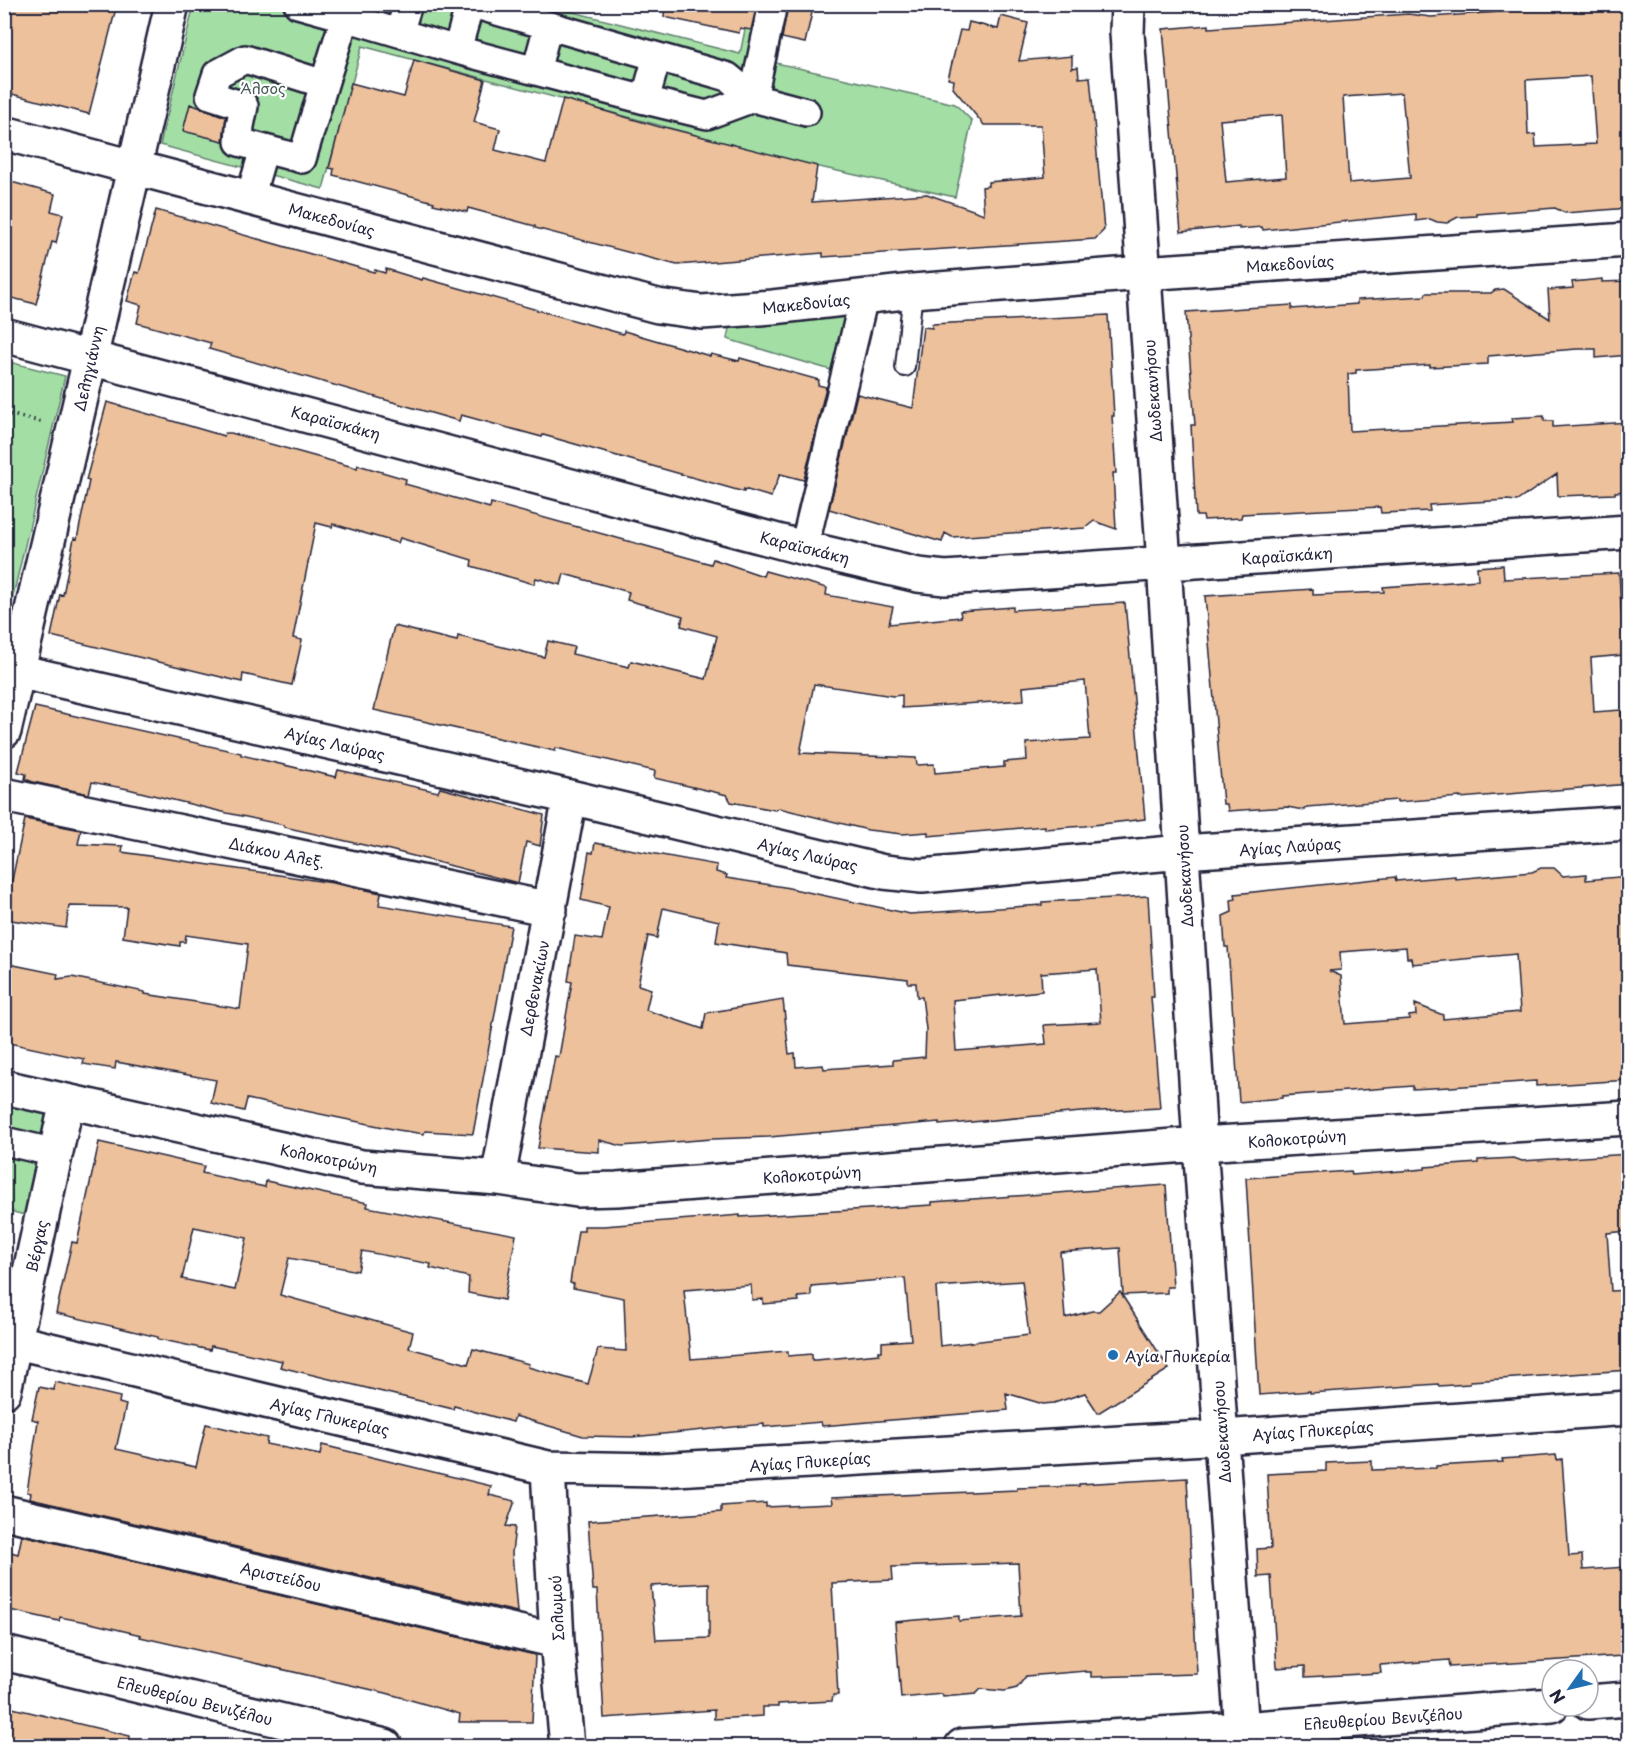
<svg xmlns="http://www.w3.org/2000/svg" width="1633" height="1751" viewBox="0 0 1633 1751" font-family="'Playpen Sans',sans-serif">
<rect width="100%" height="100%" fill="#fff"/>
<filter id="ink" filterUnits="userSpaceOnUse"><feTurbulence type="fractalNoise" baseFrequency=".0167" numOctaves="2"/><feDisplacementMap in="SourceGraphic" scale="12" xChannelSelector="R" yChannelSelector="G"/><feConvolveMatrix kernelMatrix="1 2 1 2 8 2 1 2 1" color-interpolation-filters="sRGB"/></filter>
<g filter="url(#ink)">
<path fill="#a3dfa5" stroke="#628070" stroke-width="1.5" d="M 194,4 L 545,5 L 740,54 L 750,5 L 789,5 L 776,63 L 955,104 L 972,121 L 955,197 L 797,162 L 362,46 L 323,189 L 160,145 Z
M 845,313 L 831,370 L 727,339 L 730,323 Z
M 5,361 L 65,376 L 5,630 L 4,361 Z
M 5,1100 L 47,1110 L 25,1215 L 5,1210 Z"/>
<path fill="#ecc19c" stroke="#22223b" stroke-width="1.5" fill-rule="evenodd" d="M 4,4 L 117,4 L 89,114 L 4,92 Z
M 665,4 L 757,4 L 751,30 L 740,28 L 739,33 L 664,17 Z
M 788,4 L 814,4 L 805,43 L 782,38 Z
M 1607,4 L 1629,4 L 1629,208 L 1565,213 L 1555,208 L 1477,214 L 1477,216 L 1458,217 L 1447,223 L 1437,222 L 1430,219 L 1416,221 L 1416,214 L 1263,230 L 1262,227 L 1239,229 L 1239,226 L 1181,232 L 1163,29 L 1209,25 L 1209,28 L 1408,14 L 1431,17 ZM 1591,76 L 1596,144 L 1536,147 L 1535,134 L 1528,135 L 1526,80 ZM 1402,93 L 1410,178 L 1349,183 L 1343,97 ZM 1282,115 L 1286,177 L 1226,182 L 1220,120 Z
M 1001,16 L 1028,23 L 1019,61 L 1072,56 L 1072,68 L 1078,67 L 1079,78 L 1090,77 L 1104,230 L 1095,239 L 823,257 L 823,253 L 677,265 L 535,228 L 535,226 L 468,208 L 467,212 L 433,204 L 434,202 L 333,175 L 334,169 L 329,168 L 351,83 L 404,97 L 414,60 L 485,80 L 474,122 L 500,129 L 495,150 L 546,163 L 563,99 L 663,128 L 664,127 L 817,166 L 812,202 L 927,194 L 984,214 L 982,187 L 988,186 L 988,182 L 1045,177 L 1041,125 L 984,125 L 953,88 L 954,80 L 948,79 L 960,30 L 967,31 L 969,22 L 998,29 Z
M 190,104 L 226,117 L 223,141 L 183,131 Z
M 4,180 L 55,194 L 51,211 L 63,214 L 56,243 L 52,242 L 36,304 L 4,296 Z
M 156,210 L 374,272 L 375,270 L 385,273 L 386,269 L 422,280 L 423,278 L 623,334 L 624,331 L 710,356 L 711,354 L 739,361 L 740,358 L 819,380 L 818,385 L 826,387 L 804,480 L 780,474 L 771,497 L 744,489 L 744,492 L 543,435 L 542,437 L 461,415 L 459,421 L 209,349 L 211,343 L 137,323 L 141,305 L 127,301 L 135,272 L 139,273 Z
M 1602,279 L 1602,282 L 1629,281 L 1629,355 L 1596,358 L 1596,349 L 1577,349 L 1488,356 L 1488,364 L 1430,367 L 1430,365 L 1356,370 L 1356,373 L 1348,374 L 1350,431 L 1513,422 L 1512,418 L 1544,416 L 1544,421 L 1553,421 L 1553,427 L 1629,422 L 1629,491 L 1615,492 L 1615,494 L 1558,496 L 1557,474 L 1517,501 L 1507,500 L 1429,505 L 1430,511 L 1381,513 L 1380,507 L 1242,514 L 1241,518 L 1204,520 L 1203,516 L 1196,516 L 1191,425 L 1195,425 L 1186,312 L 1292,305 L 1292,309 L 1357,304 L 1357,300 L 1425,296 L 1426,293 L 1491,293 L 1495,290 L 1504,289 L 1550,319 L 1548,290 L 1573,288 L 1572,282 Z
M 1108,315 L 1114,416 L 1112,416 L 1116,473 L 1113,473 L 1116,529 L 1094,521 L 1085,528 L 952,537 L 945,533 L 942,542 L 829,509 L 857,394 L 913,408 L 923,327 L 932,328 L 932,324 Z
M 107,402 L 224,436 L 225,433 L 231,433 L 357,468 L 358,465 L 406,479 L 405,484 L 490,508 L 491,503 L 711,564 L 713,559 L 763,576 L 765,571 L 827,588 L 826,595 L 893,607 L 889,624 L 961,617 L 960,611 L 1013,607 L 1013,610 L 1125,603 L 1145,819 L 1084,826 L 1045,829 L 1045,826 L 928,836 L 928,832 L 902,834 L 868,830 L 779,808 L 775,810 L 731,802 L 727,795 L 654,778 L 655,771 L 556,748 L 555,751 L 374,710 L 394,626 L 457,641 L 458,636 L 544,657 L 548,641 L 574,647 L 572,654 L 599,660 L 629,667 L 631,661 L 706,679 L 717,636 L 681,626 L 683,616 L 627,600 L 629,592 L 564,574 L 561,585 L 536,578 L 534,584 L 471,566 L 472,560 L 400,538 L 398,543 L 333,524 L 332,527 L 316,523 L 293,638 L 302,640 L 292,685 L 243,674 L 242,682 L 51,636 L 60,594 L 63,595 L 74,538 L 77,539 L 89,481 L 86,480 ZM 1085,681 L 1090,739 L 1026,743 L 1027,760 L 1004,762 L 1004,767 L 935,773 L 934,764 L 917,765 L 916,758 L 800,753 L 814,684 L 893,696 L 902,695 L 902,708 L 1024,700 L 1023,687 Z
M 1503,565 L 1504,579 L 1619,573 L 1624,655 L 1591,658 L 1594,712 L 1621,710 L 1621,718 L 1629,718 L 1629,784 L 1460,798 L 1460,797 L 1397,802 L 1397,800 L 1307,807 L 1303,810 L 1287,807 L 1228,811 L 1227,804 L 1223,804 L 1205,596 L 1313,589 L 1313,595 L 1384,592 L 1383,587 L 1478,580 L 1477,567 Z
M 35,707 L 241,753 L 241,755 L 336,777 L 338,770 L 438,792 L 440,788 L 544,815 L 540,846 L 526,842 L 518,883 L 386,849 L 386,850 L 284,827 L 284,825 L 227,813 L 128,789 L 92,782 L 89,794 L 33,782 L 25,779 L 26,774 L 18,772 Z
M 25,819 L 81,830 L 78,844 L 123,846 L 122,852 L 333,883 L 381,893 L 379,905 L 511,926 L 473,1134 L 425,1131 L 424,1134 L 398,1130 L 247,1099 L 244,1111 L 211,1103 L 216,1080 L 116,1062 L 115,1069 L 83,1064 L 84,1059 L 4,1042 L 4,963 L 58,974 L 57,979 L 72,977 L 145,992 L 145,994 L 240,1009 L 248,944 L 186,935 L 185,942 L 180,942 L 180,946 L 123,937 L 127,907 L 69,906 L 66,928 L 4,919 L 4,884 L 11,885 Z
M 595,843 L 717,865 L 716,872 L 727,875 L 726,878 L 784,887 L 910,914 L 1042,905 L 1042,902 L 1148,896 L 1154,997 L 1151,997 L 1160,1108 L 1081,1112 L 939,1125 L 939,1122 L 769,1137 L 712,1139 L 622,1146 L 599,1140 L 599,1152 L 538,1148 L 555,1056 L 559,1057 L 572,982 L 568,981 L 575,936 L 602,940 L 609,907 L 581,900 L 589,852 L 593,853 ZM 663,908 L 719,921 L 716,942 L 786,953 L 787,965 L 908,979 L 908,983 L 916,983 L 917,997 L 922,997 L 926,1029 L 925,1057 L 893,1060 L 893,1064 L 824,1069 L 823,1065 L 796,1067 L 795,1053 L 789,1054 L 783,1000 L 706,1013 L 703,1029 L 646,1010 L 651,989 L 638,985 L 648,936 L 657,938 ZM 1097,969 L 1101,1022 L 1044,1025 L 1046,1044 L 956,1051 L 953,1000 L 1042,991 L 1041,973 Z
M 1541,868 L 1554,868 L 1563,876 L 1586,874 L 1586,880 L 1629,876 L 1629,1080 L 1536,1086 L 1536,1081 L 1450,1087 L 1413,1089 L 1413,1086 L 1282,1096 L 1282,1098 L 1239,1102 L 1228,947 L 1225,947 L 1223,916 L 1232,912 L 1231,900 L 1236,899 L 1235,894 L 1395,877 L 1396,881 L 1455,876 L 1455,879 L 1532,872 ZM 1406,947 L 1407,958 L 1411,958 L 1412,964 L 1516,954 L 1520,1012 L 1443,1019 L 1443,1015 L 1415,1004 L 1416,1015 L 1409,1016 L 1409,1019 L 1345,1024 L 1341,976 L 1329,971 L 1341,970 L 1340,952 Z
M 99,1142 L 204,1166 L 202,1173 L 265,1187 L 266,1181 L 368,1203 L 367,1207 L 516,1235 L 504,1300 L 468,1293 L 469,1277 L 430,1268 L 431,1264 L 362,1251 L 358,1271 L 289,1258 L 280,1295 L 413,1332 L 409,1348 L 468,1364 L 473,1349 L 529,1364 L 528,1367 L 588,1384 L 598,1349 L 626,1351 L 624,1298 L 573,1288 L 574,1284 L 570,1283 L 578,1231 L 584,1231 L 584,1226 L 604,1226 L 740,1215 L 740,1217 L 932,1205 L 932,1202 L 1166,1185 L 1173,1287 L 1167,1287 L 1167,1293 L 1123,1295 L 1120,1248 L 1060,1252 L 1065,1318 L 1092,1311 L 1099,1311 L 1120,1292 L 1169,1369 L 1098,1413 L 1085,1393 L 1054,1403 L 1043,1404 L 1006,1393 L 1008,1410 L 822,1426 L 821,1422 L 764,1427 L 764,1424 L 632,1437 L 583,1436 L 515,1416 L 513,1422 L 454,1406 L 453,1409 L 280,1367 L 282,1361 L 211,1346 L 210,1350 L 158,1339 L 158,1337 L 56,1313 L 72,1242 L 77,1243 ZM 194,1227 L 247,1238 L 235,1290 L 182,1279 ZM 905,1278 L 911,1340 L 882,1342 L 882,1351 L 878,1351 L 879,1354 L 816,1360 L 812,1360 L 812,1354 L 788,1356 L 788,1351 L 691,1359 L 684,1290 L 751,1285 L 752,1300 L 763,1299 L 763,1304 L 799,1301 L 798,1297 L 811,1296 L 811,1286 ZM 1022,1281 L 1029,1335 L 940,1346 L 936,1287 Z
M 1629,1154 L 1629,1231 L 1607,1233 L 1611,1291 L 1629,1290 L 1629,1370 L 1471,1381 L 1469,1384 L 1439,1386 L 1438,1384 L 1310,1393 L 1310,1391 L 1259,1395 L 1246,1178 L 1351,1171 L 1352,1175 L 1425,1169 L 1425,1167 L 1478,1163 L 1478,1160 L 1514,1158 L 1522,1161 Z
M 55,1382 L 120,1397 L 119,1403 L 126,1405 L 116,1449 L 196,1467 L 206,1424 L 267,1438 L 266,1444 L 320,1455 L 322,1445 L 491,1486 L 489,1495 L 515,1501 L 506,1526 L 515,1527 L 512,1553 L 517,1612 L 30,1499 L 31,1493 L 27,1492 L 38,1421 L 32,1419 L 39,1387 L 54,1390 Z
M 1556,1455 L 1557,1460 L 1562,1459 L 1569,1556 L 1582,1555 L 1583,1570 L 1626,1567 L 1627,1573 L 1629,1573 L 1629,1648 L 1622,1649 L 1623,1656 L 1450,1667 L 1449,1660 L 1380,1665 L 1381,1673 L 1305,1677 L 1305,1666 L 1277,1668 L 1271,1576 L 1258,1577 L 1257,1549 L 1271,1548 L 1267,1474 L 1326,1471 L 1326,1463 L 1372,1461 L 1372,1470 L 1436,1468 L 1436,1466 L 1503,1462 L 1502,1459 Z
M 1187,1478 L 1197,1674 L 1091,1677 L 1091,1672 L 1086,1672 L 1086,1671 L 1026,1676 L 1017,1688 L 1005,1691 L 981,1689 L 976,1694 L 943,1697 L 942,1694 L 901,1698 L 895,1622 L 959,1616 L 959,1621 L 1021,1616 L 1018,1563 L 892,1567 L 893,1580 L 832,1583 L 838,1695 L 833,1695 L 832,1701 L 778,1704 L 778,1707 L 763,1707 L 763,1716 L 714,1719 L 714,1710 L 604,1718 L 597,1590 L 593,1590 L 588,1521 L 721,1512 L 721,1506 L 766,1503 L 766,1507 L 832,1504 L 831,1498 L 1017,1490 L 1017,1488 L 1079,1486 L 1079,1484 ZM 709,1583 L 709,1638 L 656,1640 L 651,1586 Z
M 22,1535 L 535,1655 L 532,1722 L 459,1722 L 460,1714 L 386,1693 L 140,1637 L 141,1635 L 86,1622 L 60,1617 L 59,1621 L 5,1609 L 10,1588 L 4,1587 L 4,1582 L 11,1552 L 18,1554 Z
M 4,1706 L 130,1736 L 129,1746 L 4,1746 Z"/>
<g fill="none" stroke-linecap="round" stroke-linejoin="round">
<defs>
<path id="service" d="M 905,367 L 913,291"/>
<path id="pedestrian" d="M 298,4 L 345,17
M 473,4 L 728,77 L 753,98 L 773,4
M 399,33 L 457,50 L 470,4
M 457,50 L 536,71 L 548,26
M 536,71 L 645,100 L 657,57
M 324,84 L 302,159 L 239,142 L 240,126 L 244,106 L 210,95 L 217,74 L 245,59 L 324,84 L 345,17 L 399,33 L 408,4
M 645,100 L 707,115 L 753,98 L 806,112
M 250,197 L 264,149
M 804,548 L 864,297
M 4,1141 L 56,1153"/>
<path id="minor" d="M 1128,4 L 1127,33 L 1164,563 L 1200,1144 L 1243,1746
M 4,133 L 658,306 L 702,312 L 773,307 L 913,291 L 1143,273 L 1628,240
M 4,335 L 804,548 L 918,575 L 945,578 L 1628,532
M 4,668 L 570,797 L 884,872 L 922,876 L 1182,852 L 1628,823
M 4,731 L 172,4
M 4,795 L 550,909
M 4,1087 L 362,1167 L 498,1178 L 577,1190 L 617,1189 L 1200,1144 L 1628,1118
M 498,1178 L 570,797
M 4,1339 L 548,1468 L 658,1470 L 1222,1437 L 1628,1408
M 4,1391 L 67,1101
M 548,1468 L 557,1641 L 567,1746
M 4,1512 L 557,1641
M 4,1653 L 385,1746
M 1588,1702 L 1628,1699
M 962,1746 L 1242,1729 L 1552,1705"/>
</defs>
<use href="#service" stroke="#22223b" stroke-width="22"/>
<use href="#pedestrian" stroke="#22223b" stroke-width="32"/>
<use href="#minor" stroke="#22223b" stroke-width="38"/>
<path stroke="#22223b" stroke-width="4" stroke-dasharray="1.5 4.5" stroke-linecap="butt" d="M 4,413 L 42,422"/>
<use href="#service" stroke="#fff" stroke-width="18"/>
<use href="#pedestrian" stroke="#fff" stroke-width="27"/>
<use href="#minor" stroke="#fff" stroke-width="33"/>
</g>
</g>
<circle fill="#1f6fb2" stroke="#fff" stroke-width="2" cx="1113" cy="1355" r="6"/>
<g text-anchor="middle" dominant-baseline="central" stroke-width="4.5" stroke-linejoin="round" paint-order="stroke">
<g font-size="15" fill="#495b5b" stroke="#fff">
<text x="263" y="87">Άλσος</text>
</g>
<g font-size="15" fill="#22223b" stroke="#fff">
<text transform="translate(332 219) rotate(15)">Μακεδονίας</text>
<text transform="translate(1290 263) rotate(-4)">Μακεδονίας</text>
<text transform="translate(806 303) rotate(-6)">Μακεδονίας</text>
<text transform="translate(88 368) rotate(-77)">Δεληγιάννη</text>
<text transform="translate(1152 391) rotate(-94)">Δωδεκανήσου</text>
<text transform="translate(336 422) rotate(15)">Καραϊσκάκη</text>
<text transform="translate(805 547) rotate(14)">Καραϊσκάκη</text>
<text transform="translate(1287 555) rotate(-4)">Καραϊσκάκη</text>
<text transform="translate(335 743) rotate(13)">Αγίας Λαύρας</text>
<text transform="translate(1290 846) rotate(-4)">Αγίας Λαύρας</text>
<text transform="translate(277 852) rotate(12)">Διάκου Αλεξ.</text>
<text transform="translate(808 854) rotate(13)">Αγίας Λαύρας</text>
<text transform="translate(1184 876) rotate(-93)">Δωδεκανήσου</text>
<text transform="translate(534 988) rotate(-79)">Δερβενακίων</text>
<text transform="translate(1297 1138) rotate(-4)">Κολοκοτρώνη</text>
<text transform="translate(329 1158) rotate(11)">Κολοκοτρώνη</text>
<text transform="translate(812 1174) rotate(-4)">Κολοκοτρώνη</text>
<text transform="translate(36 1246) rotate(-78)">Βέργας</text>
<text transform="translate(330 1416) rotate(13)">Αγίας Γλυκερίας</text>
<text transform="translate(1313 1430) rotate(-4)">Αγίας Γλυκερίας</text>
<text transform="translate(1221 1432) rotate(-94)">Δωδεκανήσου</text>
<text transform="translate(810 1461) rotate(-4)">Αγίας Γλυκερίας</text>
<text transform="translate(281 1576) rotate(13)">Αριστείδου</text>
<text transform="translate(556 1608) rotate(-93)">Σολωμού</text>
<text transform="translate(195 1700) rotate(14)">Ελευθερίου Βενιζέλου</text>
<text transform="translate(1383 1718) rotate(-4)">Ελευθερίου Βενιζέλου</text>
</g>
<g font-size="15" fill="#22223b" stroke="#fff" text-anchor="start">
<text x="1125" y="1355">Αγία Γλυκερία</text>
</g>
</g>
<rect width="1633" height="1751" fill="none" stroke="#fff" stroke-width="24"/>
<rect x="12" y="12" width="1609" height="1727" fill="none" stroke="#22223b" stroke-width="2" filter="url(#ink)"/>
<g transform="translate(1570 1688) rotate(236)"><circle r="28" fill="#ffffff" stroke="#a7a7b1" stroke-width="1.5"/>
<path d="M0-4.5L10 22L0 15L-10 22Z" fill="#1f6fb2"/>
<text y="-9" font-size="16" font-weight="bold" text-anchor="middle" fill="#22223b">N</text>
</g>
</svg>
